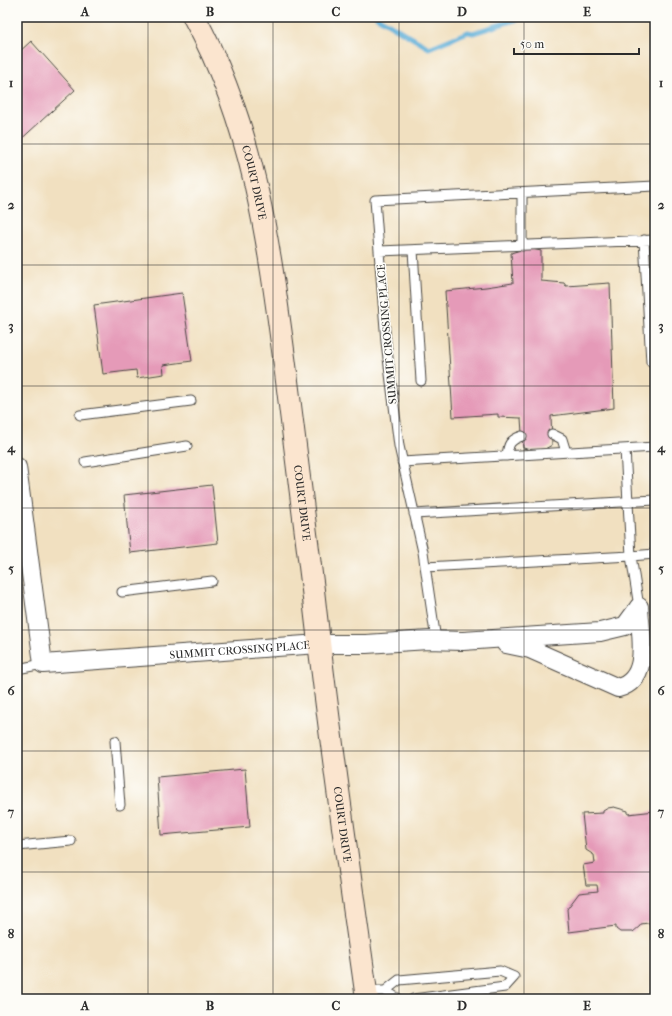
<svg xmlns="http://www.w3.org/2000/svg" width="672" height="1016" viewBox="0 0 672 1016" font-family="'IM FELL French Canon',serif">
<rect width="100%" height="100%" fill="#fdfcf7"/>
<filter id="ink" filterUnits="userSpaceOnUse"><feTurbulence type="fractalNoise" baseFrequency=".025" numOctaves="2"/><feDisplacementMap in="SourceGraphic" scale="8" xChannelSelector="R" yChannelSelector="G"/><feConvolveMatrix kernelMatrix="1 2 1 2 8 2 1 2 1" color-interpolation-filters="sRGB"/></filter>
<filter id="wash" filterUnits="userSpaceOnUse"><feTurbulence type="fractalNoise" baseFrequency=".012" numOctaves="4" result="noise"/><feDisplacementMap in="SourceGraphic" scale="16" xChannelSelector="R" yChannelSelector="G"/><feGaussianBlur stdDeviation="0.9" result="paint"/><feColorMatrix in="noise" values="0 0 0 0 0 0 0 0 0 0 0 0 0 0 0 0 0 1.4 0 .05"/><feComposite in="paint" operator="in"/></filter>
<g filter="url(#wash)">
<rect width="100%" height="100%" fill="#f1e0c0"/>
<g fill="none" stroke-linecap="round" stroke-linejoin="round">
<path stroke="#5cadd7" stroke-width="5" d="M 377,17 L 429,48 L 468,32 L 473,33 L 525,17"/>
</g>
<g id="blocks">
<path fill="#e59ab8" d="M 31,41 L 75,90 L 17,143 L 17,54 Z
M 527,248 L 541,251 L 541,281 L 564,283 L 566,286 L 610,283 L 614,408 L 551,416 L 552,445 L 545,449 L 532,450 L 523,448 L 521,418 L 498,417 L 498,414 L 453,417 L 445,291 L 486,287 L 513,283 L 511,253 Z
M 182,293 L 192,361 L 163,365 L 164,374 L 137,378 L 136,370 L 103,374 L 94,305 Z
M 212,485 L 218,543 L 130,553 L 124,495 Z
M 245,769 L 250,827 L 161,835 L 157,777 Z
M 614,807 L 628,811 L 628,814 L 655,811 L 655,922 L 641,924 L 640,926 L 633,932 L 620,932 L 616,929 L 616,926 L 569,932 L 567,909 L 579,893 L 598,891 L 597,885 L 586,885 L 583,865 L 595,863 L 594,855 L 586,850 L 582,814 L 603,813 L 603,811 L 608,808 Z"/>
</g>
</g>
<g filter="url(#ink)">
<use href="#blocks" fill-opacity="0" stroke="#494641" stroke-width="1"/>
<g fill="none" stroke-linecap="round" stroke-linejoin="round">
<defs>
<path id="lane" d="M 644,240 L 651,362 L 655,362
M 522,246 L 522,193
M 413,250 L 421,381
M 379,251 L 375,200 L 655,186
M 80,415 L 191,401
M 552,434 L 562,439 L 566,452
M 507,456 C 508,444 510,440 522,436
M 85,462 L 187,446
M 402,462 L 655,447
M 414,514 L 655,500
M 425,567 L 631,556 L 625,449
M 122,592 L 212,581
M 639,607 L 631,556 L 655,554
M 436,640 L 423,552 L 399,446 L 386,342 L 379,251 L 655,240
M 17,669 L 43,664
M 115,741 L 120,805
M 17,846 L 71,841
M 366,991 L 385,991 L 399,999
M 385,991 L 399,980 L 500,971 L 514,977 L 505,987 L 413,999"/>
<g id="street">
<path id="s1" d="M 17,467 L 43,664 L 319,644 L 366,644 L 428,640 L 463,641 L 600,632 L 625,626 L 639,607"/>
<path d="M 506,644 L 530,649 L 618,688 C 652,679 640,634 639,607"/>
</g>
<g id="secondary">
<path id="s2" d="M 194,17 C 254,126 269,244 285,365 C 295,440 304,515 313,590 C 328,727 348,863 367,999"/>
</g>
</defs>
<use href="#lane" stroke="#494641" stroke-width="11"/>
<use href="#street" stroke="#494641" stroke-width="20"/>
<use href="#secondary" stroke="#494641" stroke-width="24"/>
<use href="#lane" stroke="#fff" stroke-width="9"/>
<use href="#street" stroke="#fff" stroke-width="18"/>
<use href="#secondary" stroke="#fbe5cf" stroke-width="22"/>
</g>
</g>
<path fill="none" stroke="#2b2b2b" stroke-width="1" stroke-opacity="0.55" d="M 148,17 L 148,999M 273,17 L 273,999M 399,17 L 399,999M 524,17 L 524,999M 17,144 L 655,144M 17,265 L 655,265M 17,386 L 655,386M 17,508 L 655,508M 17,630 L 655,630M 17,751 L 655,751M 17,872 L 655,872"/>
<g text-anchor="middle" dominant-baseline="central" stroke-width="3" stroke-linejoin="round" paint-order="stroke">
<g font-size="11" fill="#2b2b2b" stroke="#fdfcf7">
<text stroke="none"><textPath href="#s2" startOffset="177">COURT DRIVE</textPath></text>
<text transform="translate(387 334) rotate(-95)">SUMMIT CROSSING PLACE</text>
<text stroke="none"><textPath href="#s2" startOffset="501">COURT DRIVE</textPath></text>
<text stroke="none"><textPath href="#s1" startOffset="396">SUMMIT CROSSING PLACE</textPath></text>
<text stroke="none"><textPath href="#s2" startOffset="825">COURT DRIVE</textPath></text>
</g>
</g>
<rect width="672" height="1016" fill="none" stroke="#fdfcf7" stroke-width="44"/>
<path d="M514 48v6h125v-6" fill="none" stroke="#2b2b2b" stroke-width="2"/>
<text x="520" y="48" font-size="12" fill="#2b2b2b" stroke="#fdfcf7" stroke-width="3" paint-order="stroke">50 m</text>
<rect x="22" y="22" width="628" height="972" fill="none" stroke="#2b2b2b" stroke-width="1.5"/>
<g font-size="13" text-anchor="middle" font-weight="bold" fill="#2b2b2b">
<text x="85" y="16">A</text>
<text x="210" y="16">B</text>
<text x="336" y="16">C</text>
<text x="462" y="16">D</text>
<text x="587" y="16">E</text>
<text x="11" y="87">1</text>
<text x="661" y="87">1</text>
<text x="11" y="209">2</text>
<text x="661" y="209">2</text>
<text x="11" y="330">3</text>
<text x="661" y="330">3</text>
<text x="11" y="452">4</text>
<text x="661" y="452">4</text>
<text x="11" y="573">5</text>
<text x="661" y="573">5</text>
<text x="11" y="695">6</text>
<text x="661" y="695">6</text>
<text x="11" y="816">7</text>
<text x="661" y="816">7</text>
<text x="11" y="938">8</text>
<text x="661" y="938">8</text>
<text x="85" y="1010">A</text>
<text x="210" y="1010">B</text>
<text x="336" y="1010">C</text>
<text x="462" y="1010">D</text>
<text x="587" y="1010">E</text>
</g>
</svg>
